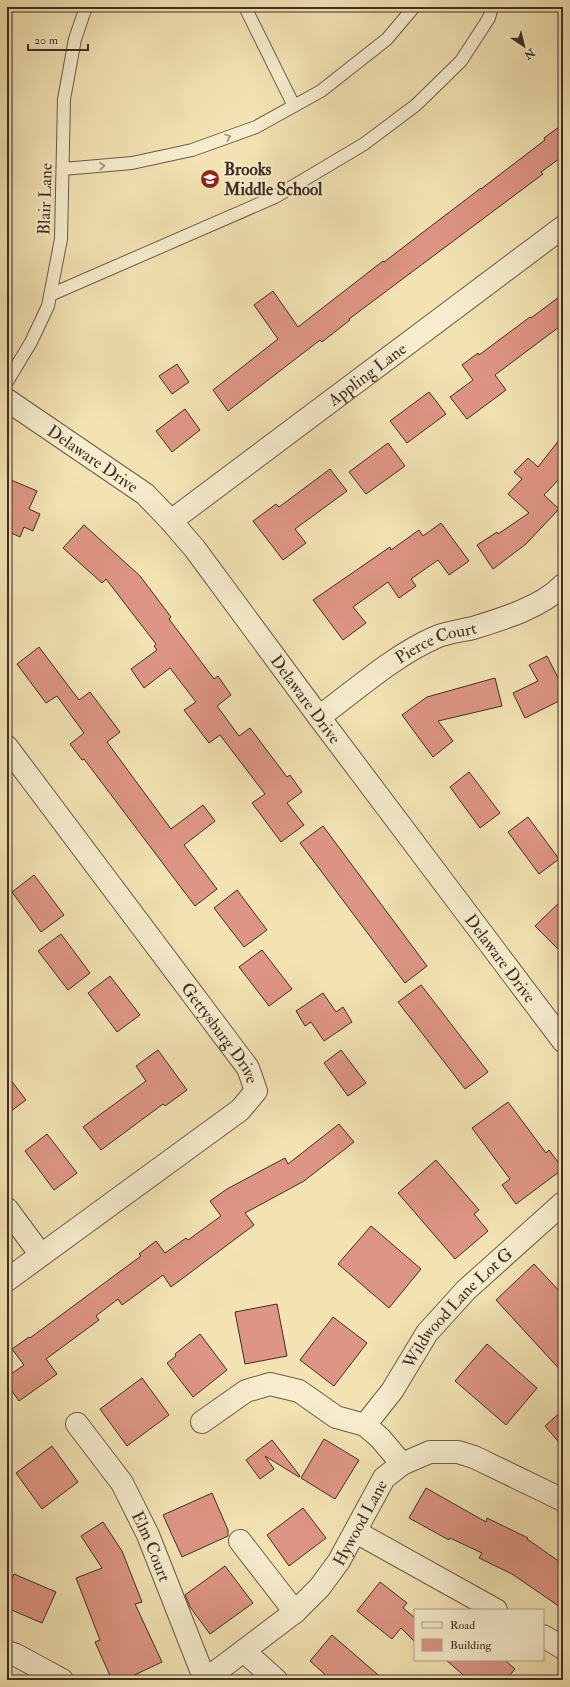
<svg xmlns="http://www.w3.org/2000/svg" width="570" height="1687" viewBox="0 0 570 1687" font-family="'IM FELL Double Pica',serif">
<rect width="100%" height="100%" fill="#f3e3b3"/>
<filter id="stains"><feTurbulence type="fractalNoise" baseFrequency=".005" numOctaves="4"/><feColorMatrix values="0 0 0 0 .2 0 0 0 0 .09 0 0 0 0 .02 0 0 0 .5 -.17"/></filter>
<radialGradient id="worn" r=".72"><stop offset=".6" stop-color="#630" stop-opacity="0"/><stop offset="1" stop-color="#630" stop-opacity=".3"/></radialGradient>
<path fill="#de9684" stroke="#3e2f22" d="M 563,124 L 563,156 L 541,172 L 543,174 L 349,319 L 350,320 L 322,342 L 320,340 L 228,411 L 213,390 L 278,339 L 254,305 L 273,291 L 298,327 L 383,261 L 384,262 L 481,188 L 481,189 L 545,140 L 544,138 Z
M 563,294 L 563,324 L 495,375 L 506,390 L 467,419 L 450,397 L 473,380 L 462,365 L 478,353 L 479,355 L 530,317 L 531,318 Z
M 177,364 L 189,382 L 172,394 L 159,376 Z
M 429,392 L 446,414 L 407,443 L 390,421 Z
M 185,409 L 200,430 L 172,452 L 156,431 Z
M 563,435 L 563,475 L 544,495 L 559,509 L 526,544 L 493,569 L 477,545 L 497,532 L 498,534 L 529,513 L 508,494 L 522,479 L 514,472 L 528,458 L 538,467 Z
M 388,443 L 405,466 L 366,494 L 349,472 Z
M 330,469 L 347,491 L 295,529 L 306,543 L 283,560 L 253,521 L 276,504 L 279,507 Z
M 11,480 L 37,491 L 29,509 L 40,514 L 33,531 L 24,527 L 20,537 L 7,531 L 7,491 Z
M 441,523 L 469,561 L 449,575 L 438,560 L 411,579 L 416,586 L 399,598 L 388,582 L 353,607 L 366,623 L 343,640 L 313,600 L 390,547 L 391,550 L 419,530 L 423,536 Z
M 84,525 L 140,576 L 171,617 L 169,619 L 214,679 L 218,676 L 231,695 L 217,706 L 239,736 L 250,728 L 287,777 L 290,775 L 302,792 L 287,803 L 304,825 L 281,842 L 252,803 L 265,794 L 220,735 L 209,743 L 184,710 L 196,702 L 170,668 L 144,688 L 131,669 L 157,650 L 154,646 L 156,644 L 106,579 L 102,583 L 63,548 Z
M 39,647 L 79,700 L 90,692 L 120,732 L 107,742 L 171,829 L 203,805 L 215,821 L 184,845 L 217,889 L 195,906 L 84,759 L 82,760 L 70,744 L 84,733 L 57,696 L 46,703 L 17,664 Z
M 547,656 L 563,688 L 563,699 L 525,718 L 513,693 L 538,681 L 529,665 Z
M 495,678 L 502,706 L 438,721 L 453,741 L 433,757 L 402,715 L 427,697 Z
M 469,772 L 500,813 L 480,828 L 450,787 Z
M 528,817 L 559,859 L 539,874 L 508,832 Z
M 323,826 L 427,966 L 405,983 L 300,843 Z
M 34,875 L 64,915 L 41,932 L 12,892 Z
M 237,890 L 267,930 L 244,947 L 214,908 Z
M 563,899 L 563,954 L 535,926 Z
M 61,934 L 90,973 L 68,990 L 38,951 Z
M 262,950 L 292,989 L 269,1006 L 239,967 Z
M 110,976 L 140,1015 L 117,1032 L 88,993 Z
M 421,985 L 488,1072 L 465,1089 L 398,1002 Z
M 323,993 L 336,1012 L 343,1007 L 352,1022 L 324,1041 L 311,1022 L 305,1026 L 296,1011 Z
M 158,1050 L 187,1090 L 165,1106 L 163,1104 L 101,1150 L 83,1127 L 146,1081 L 136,1066 Z
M 341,1050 L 366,1083 L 348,1096 L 324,1063 Z
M 7,1075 L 26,1100 L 7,1114 Z
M 508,1102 L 546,1153 L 549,1150 L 563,1169 L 516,1204 L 502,1185 L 510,1179 L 472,1128 Z
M 339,1124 L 354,1142 L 304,1181 L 245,1213 L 254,1225 L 171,1287 L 163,1275 L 122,1305 L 118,1299 L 96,1316 L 99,1320 L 46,1359 L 57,1374 L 19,1401 L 7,1384 L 7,1377 L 24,1365 L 12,1349 L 29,1337 L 30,1338 L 141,1256 L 139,1254 L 156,1241 L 165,1253 L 186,1238 L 188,1240 L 221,1216 L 210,1201 L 227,1189 L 285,1158 L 288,1164 Z
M 47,1134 L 77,1173 L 54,1190 L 25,1151 Z
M 436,1160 L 479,1210 L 474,1214 L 488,1231 L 455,1259 L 398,1193 Z
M 371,1226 L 421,1269 L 389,1308 L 338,1264 Z
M 534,1264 L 563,1295 L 563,1373 L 496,1300 Z
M 277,1304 L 287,1356 L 245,1364 L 235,1312 Z
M 333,1317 L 367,1343 L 334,1386 L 300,1360 Z
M 200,1334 L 227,1370 L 193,1397 L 167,1363 L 176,1356 L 175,1354 Z
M 487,1344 L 537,1388 L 506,1425 L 455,1381 Z
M 142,1378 L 169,1415 L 127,1446 L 100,1409 Z
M 563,1410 L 563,1447 L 545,1426 Z
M 324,1439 L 359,1460 L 335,1499 L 301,1478 Z
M 272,1440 L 300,1476 L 299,1477 L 265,1456 L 274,1469 L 260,1479 L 246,1460 Z
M 52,1446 L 78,1482 L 42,1509 L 16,1473 Z
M 426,1488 L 486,1522 L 487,1518 L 528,1538 L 527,1539 L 563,1564 L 563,1609 L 512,1574 L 479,1558 L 482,1553 L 450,1538 L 449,1540 L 409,1518 Z
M 212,1493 L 228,1530 L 228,1536 L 182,1557 L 163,1515 Z
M 303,1508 L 326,1538 L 289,1566 L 267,1535 Z
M 103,1522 L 122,1551 L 142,1602 L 135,1604 L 162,1662 L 124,1680 L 112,1680 L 95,1642 L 100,1640 L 76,1578 L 102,1568 L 81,1536 Z
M 225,1566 L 253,1603 L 210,1634 L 190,1607 L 185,1595 Z
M 14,1574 L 56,1592 L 42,1623 L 7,1608 L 7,1589 Z
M 380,1582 L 407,1603 L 403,1608 L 415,1618 L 415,1642 L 401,1628 L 392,1639 L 357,1611 Z
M 332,1635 L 384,1680 L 331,1680 L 310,1661 Z
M 446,1660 L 505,1660 L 515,1669 L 506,1680 L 469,1680 Z"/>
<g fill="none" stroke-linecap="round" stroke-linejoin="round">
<defs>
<path id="service" d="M 245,7 L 294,106
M 63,169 L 132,163 L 192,150 L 256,127 L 321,91 L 387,39 L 414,7
M 50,295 L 275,197 L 364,144 L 416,105 L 461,61 L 489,18 L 492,7
M 7,382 L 31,342 L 48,306 L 61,239 L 64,99 L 75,39 L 86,7"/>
<g id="minor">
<path id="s1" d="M 7,400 L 145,494 L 171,521 L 195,549 L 319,717 L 563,1041"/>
<path id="s2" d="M 171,521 L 563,227"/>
<path id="s3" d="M 319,717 C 356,690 392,657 434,638 C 446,632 461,631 473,628 C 502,619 542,607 563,585"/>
<path id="s4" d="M 7,747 L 248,1068 L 256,1091 L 240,1110 L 7,1280"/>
<path d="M 7,1209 L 41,1255"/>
<path d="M 202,1422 L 246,1391 L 270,1384 L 299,1391 L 336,1417 L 365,1425 L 380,1438 L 402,1464"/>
<path id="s5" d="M 77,1424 L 122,1483 L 148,1535 L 205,1680"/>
<path id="s6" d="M 365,1425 L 392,1391 L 427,1333 L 466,1290 L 563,1203"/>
<path d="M 356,1532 L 496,1610"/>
<path d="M 240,1541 L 295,1612"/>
<path d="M 543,1636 L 563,1648"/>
<path d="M 7,1652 L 16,1655 L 62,1680"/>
<path d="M 245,1652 L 276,1680"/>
<path id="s7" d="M 205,1680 L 295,1612 L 320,1587 L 339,1561 L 384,1478 L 402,1464 L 430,1452 L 458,1452 L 474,1457 L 563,1500"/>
</g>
</defs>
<use href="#service" stroke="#6b5c46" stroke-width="14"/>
<use href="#minor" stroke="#6b5c46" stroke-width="24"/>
<use href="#service" stroke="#f7edce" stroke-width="12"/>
<use href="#minor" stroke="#f7edce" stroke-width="22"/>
</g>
<defs><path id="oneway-chevron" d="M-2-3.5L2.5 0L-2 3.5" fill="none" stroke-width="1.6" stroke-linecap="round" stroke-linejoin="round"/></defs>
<g stroke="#9a8e78">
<use href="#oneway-chevron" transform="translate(228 137) rotate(-20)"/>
<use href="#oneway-chevron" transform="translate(102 166) rotate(-5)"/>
</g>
<defs>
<symbol id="school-disc" viewBox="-11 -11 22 22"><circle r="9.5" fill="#8f2418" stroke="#f7edce"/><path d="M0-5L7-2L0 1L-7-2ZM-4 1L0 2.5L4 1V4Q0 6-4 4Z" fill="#fff"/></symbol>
</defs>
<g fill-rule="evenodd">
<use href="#school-disc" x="199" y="168" width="22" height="22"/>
</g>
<g text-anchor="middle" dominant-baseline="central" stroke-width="4" stroke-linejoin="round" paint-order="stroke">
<g font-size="17" font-weight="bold" fill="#3e2f22" stroke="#f7edce" text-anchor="start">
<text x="224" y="169">Brooks<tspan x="224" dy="20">Middle School</tspan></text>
</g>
<g font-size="17" fill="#3e2f22" stroke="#f7edce">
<text transform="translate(45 199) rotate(-88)">Blair Lane</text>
<text stroke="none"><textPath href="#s2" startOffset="245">Appling Lane</textPath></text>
<text stroke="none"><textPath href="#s1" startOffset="104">Delaware Drive</textPath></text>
<text stroke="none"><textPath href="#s3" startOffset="140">Pierce Court</textPath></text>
<text stroke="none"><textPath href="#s1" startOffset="428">Delaware Drive</textPath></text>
<text stroke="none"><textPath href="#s1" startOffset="752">Delaware Drive</textPath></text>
<text stroke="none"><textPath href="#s4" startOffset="357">Gettysburg Drive</textPath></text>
<text stroke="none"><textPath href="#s6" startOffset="150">Wildwood Lane Lot G</textPath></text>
<text stroke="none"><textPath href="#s7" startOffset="224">Hywood Lane</textPath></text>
<text stroke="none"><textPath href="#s5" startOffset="144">Elm Court</textPath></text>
</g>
</g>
<rect width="570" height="1687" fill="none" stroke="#f3e3b3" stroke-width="24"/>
<rect x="8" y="8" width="554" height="1671" fill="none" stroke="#3e2f22" stroke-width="2"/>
<rect x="12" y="12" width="546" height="1663" fill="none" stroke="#3e2f22"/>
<rect x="414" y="1609" width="130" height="52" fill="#f7edce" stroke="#ada189"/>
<rect x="422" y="1622" width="20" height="6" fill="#f7edce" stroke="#ada189"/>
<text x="450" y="1629" font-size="12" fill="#3e2f22">Road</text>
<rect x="422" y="1639" width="20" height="12" fill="#de9684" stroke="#ada189"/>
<text x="450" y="1649" font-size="12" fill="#3e2f22">Building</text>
<g transform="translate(524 46) rotate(145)" stroke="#f7edce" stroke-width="3" paint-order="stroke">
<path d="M0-3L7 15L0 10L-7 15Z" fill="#3e2f22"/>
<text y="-6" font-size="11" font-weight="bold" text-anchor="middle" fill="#3e2f22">N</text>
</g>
<path d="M28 44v6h60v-6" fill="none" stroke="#3e2f22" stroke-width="2"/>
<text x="34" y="44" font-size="12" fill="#3e2f22" stroke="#f7edce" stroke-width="3" paint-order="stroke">20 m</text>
<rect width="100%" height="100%" filter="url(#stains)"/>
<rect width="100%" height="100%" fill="url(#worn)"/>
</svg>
